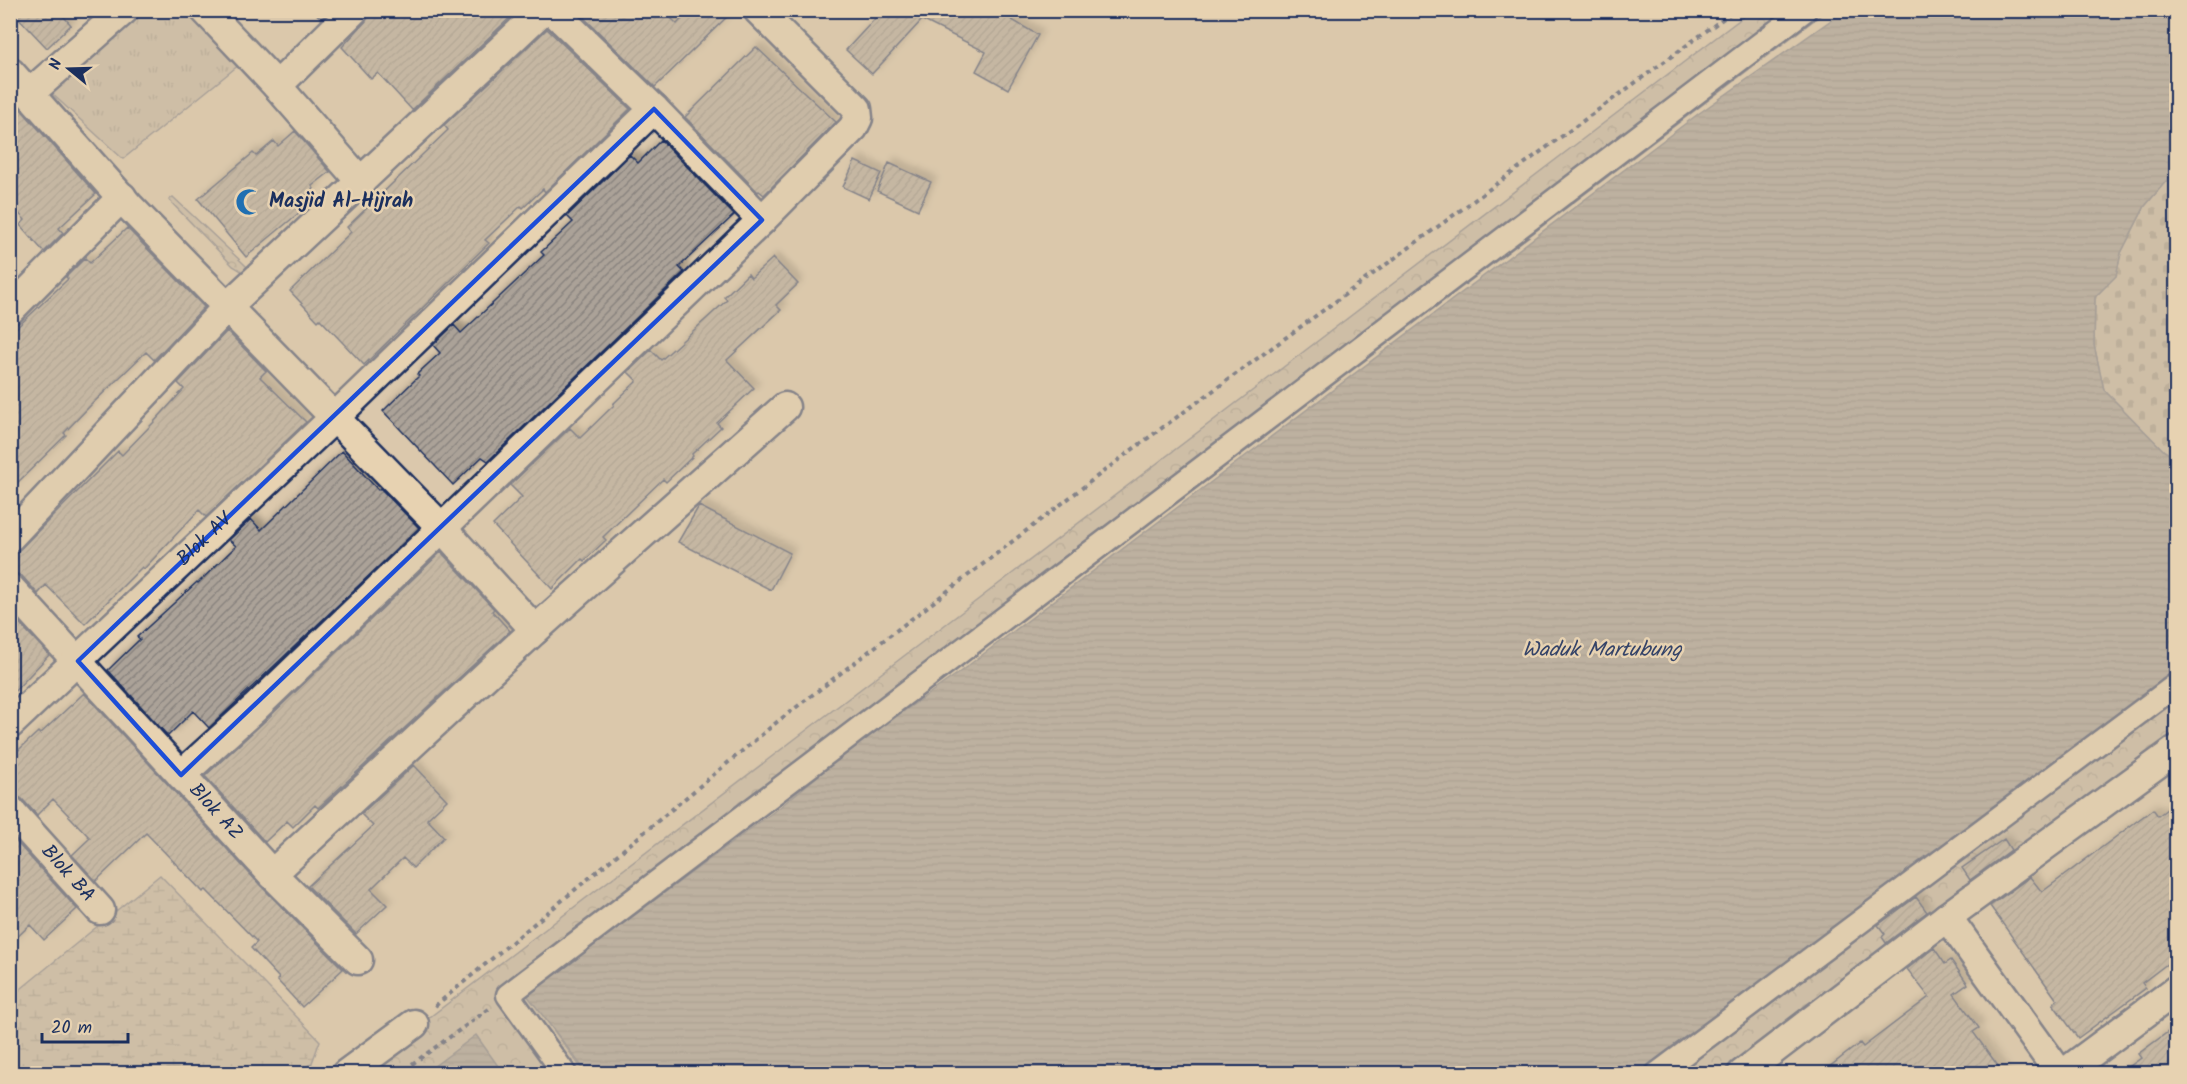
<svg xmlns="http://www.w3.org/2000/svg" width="2187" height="1084" viewBox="0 0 2187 1084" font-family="Kalam,sans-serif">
<defs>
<pattern id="grass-tufts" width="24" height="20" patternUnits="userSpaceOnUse" patternTransform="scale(1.5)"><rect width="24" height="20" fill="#bfb2a1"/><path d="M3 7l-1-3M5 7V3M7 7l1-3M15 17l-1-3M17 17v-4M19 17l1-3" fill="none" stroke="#9a9186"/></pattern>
<pattern id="wetland-marsh" width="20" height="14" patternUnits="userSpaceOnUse" patternTransform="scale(1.5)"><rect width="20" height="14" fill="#bfb2a1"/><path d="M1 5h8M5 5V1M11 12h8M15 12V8" fill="none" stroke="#9a9186"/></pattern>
<pattern id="cemetery-stones" width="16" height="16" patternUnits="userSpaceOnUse" patternTransform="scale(1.5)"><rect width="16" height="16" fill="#bfb2a1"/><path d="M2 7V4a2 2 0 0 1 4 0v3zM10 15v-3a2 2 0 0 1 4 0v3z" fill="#9a9186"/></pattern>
<pattern id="park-crowns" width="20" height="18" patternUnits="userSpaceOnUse" patternTransform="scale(1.5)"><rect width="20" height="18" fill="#bfb2a1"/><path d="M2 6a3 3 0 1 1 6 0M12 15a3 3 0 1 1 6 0" fill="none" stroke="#9a9186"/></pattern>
<pattern id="water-rules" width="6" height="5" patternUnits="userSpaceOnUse" patternTransform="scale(1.5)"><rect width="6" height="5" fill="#999492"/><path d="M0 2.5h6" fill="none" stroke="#7c797a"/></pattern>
<pattern id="building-hatch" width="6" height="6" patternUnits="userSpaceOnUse" patternTransform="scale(1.5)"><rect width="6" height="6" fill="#aba298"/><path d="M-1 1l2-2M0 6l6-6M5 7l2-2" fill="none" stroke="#8a847f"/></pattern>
<filter id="shadow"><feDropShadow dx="5.5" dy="-5.5" stdDeviation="3" flood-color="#0004"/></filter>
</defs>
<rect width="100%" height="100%" fill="#dbc8ac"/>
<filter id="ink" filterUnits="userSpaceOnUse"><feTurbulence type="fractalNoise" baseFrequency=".0167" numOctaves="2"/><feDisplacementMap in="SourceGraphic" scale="12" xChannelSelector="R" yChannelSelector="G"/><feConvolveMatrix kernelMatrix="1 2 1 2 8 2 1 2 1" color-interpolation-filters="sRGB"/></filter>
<g filter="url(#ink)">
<path fill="url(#grass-tufts)" stroke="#6d7080" stroke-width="1.5" d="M 133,11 L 199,11 L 245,60 L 123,159 L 49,91 Z"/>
<path fill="url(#wetland-marsh)" stroke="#6d7080" stroke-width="1.5" d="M 160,875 L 320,1041 L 310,1068 L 305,1073 L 11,1074 L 11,997 Z"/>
<path fill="url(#cemetery-stones)" stroke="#6d7080" stroke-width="1.5" d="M 2172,174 L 2176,174 L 2176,458 L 2164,451 L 2104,390 L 2094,345 L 2095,297 L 2116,276 L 2121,253 L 2145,206 Z"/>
<path fill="url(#park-crowns)" stroke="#6d7080" stroke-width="1.5" d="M 1751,11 L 1826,11 L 528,995 L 585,1073 L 355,1074 Z
M 173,197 L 243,263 L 249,269 L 243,272 L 233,266 L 169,200 Z
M 2176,679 L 2176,745 L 1748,1073 L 1639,1074 Z"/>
<path fill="url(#water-rules)" stroke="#676c7d" stroke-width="1.5" d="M 1844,11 L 2176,11 L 2176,174 L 2172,174 L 2145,206 L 2121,253 L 2116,276 L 2095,297 L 2094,345 L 2104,390 L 2164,451 L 2176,458 L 2176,676 L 1648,1073 L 587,1073 L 527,995 L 780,807 L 853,747 L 957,674 L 1698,114 Z
M 476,1035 L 503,1073 L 425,1073 Z"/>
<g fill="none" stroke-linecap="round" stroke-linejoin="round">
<path stroke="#676c7d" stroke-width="8" d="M 310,1068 L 314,1074"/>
</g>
<path fill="url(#building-hatch)" stroke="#1b2f5e" stroke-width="1.5" filter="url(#shadow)" d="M 11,10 L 58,10 L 71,25 L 47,48 Z
M 313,10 L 330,10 L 321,19 Z
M 370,10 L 518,10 L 412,110 L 378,73 L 371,79 L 342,47 L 366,21 Z
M 576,10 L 663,10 L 677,24 L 690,10 L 734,10 L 655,87 Z
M 883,10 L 995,10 L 1038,35 L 1008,89 L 976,71 L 986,52 L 922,20 L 872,74 L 846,50 Z
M 547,29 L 630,109 L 545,192 L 543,189 L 523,208 L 521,206 L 485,240 L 489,243 L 364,365 L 320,319 L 318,321 L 290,291 L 351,232 L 347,227 L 448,130 L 444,125 Z
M 756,47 L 836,122 L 764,195 L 759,191 L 758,192 L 685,117 Z
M 10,97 L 96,194 L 59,228 L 63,233 L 44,252 L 20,225 L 25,220 L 10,204 Z
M 295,131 L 330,172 L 312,186 L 314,189 L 294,205 L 300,212 L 246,257 L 198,199 L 253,153 L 256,156 L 274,141 L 278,146 Z
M 661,140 L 734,215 L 679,267 L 684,272 L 488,461 L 482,457 L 453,485 L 383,411 L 419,376 L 417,374 L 440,353 L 433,345 L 454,325 L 461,333 L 544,255 L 541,252 L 573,222 L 567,216 L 630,155 L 638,163 Z
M 855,161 L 881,173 L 869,199 L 843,187 Z
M 889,163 L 931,182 L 918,210 L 877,191 Z
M 127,228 L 204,307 L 154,360 L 146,352 L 91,405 L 64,433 L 66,435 L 10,490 L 10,334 L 68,279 L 66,277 L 85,258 L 90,263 Z
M 773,258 L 798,284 L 776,305 L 781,310 L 727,360 L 754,388 L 717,423 L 721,427 L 692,454 L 693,456 L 666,482 L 663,479 L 603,537 L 606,540 L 584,561 L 582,559 L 552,589 L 493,525 L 522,497 L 510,485 L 570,428 L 580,438 L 614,405 L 613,404 L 637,381 L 628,372 L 651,350 L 661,360 L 727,300 L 724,297 L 748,274 L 751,278 Z
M 227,331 L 266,371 L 260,377 L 306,422 L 206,517 L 199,510 L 144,569 L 142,567 L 85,624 L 46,585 L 38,594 L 22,576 L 10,572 L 10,559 L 118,451 L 122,455 L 153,423 L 184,389 L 178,383 Z
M 342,451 L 378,490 L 380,488 L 419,528 L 209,728 L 193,711 L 168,736 L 108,670 L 140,639 L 137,637 L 197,582 L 198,583 L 236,546 L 229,540 L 251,519 L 261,530 Z
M 699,506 L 790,553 L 771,590 L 678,542 Z
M 441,552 L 494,609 L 492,611 L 510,631 L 318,808 L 315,805 L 293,827 L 287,821 L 265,842 L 205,776 L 266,720 Z
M 10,613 L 49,655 L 10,696 Z
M 84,693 L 260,885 L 343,969 L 302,1007 L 277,980 L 279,978 L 251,948 L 257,942 L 206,890 L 203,892 L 146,833 L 96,881 L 72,855 L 90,838 L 53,799 L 37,815 L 22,799 L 10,794 L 10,758 L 38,732 L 40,734 Z
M 414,765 L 447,800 L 427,819 L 444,837 L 413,868 L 403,858 L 371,889 L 387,905 L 356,934 L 308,886 L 373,826 L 361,814 Z
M 2176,802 L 2176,957 L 2142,983 L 2146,988 L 2078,1038 L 2053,1004 L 2057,1000 L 1990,906 L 2030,877 L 2042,892 L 2153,809 L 2158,816 Z
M 10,835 L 77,909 L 44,940 L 30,925 L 10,944 Z
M 2004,839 L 2011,850 L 1970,880 L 1962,868 Z
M 1916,897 L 1927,912 L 1886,943 L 1882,937 L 1885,934 L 1878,925 Z
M 1934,948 L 1945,964 L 1951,960 L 1968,984 L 1954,994 L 1979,1028 L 1973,1032 L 2004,1074 L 1820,1074 L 1860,1043 L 1863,1047 L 1929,997 L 1907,969 Z
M 2176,1026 L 2176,1074 L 2119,1074 L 2141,1058 L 2138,1054 Z"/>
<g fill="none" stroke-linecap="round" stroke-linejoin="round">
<defs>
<path id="pedestrian" d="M 565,1074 L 508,995 L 1805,10
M 1657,1074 L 2176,685"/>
<g id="minor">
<path d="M 205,10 L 277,86 L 361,182"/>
<path d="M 552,10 L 654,109 L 762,220"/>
<path d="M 10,72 L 129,206 L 442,528 L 535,630"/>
<path d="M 277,86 L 354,10"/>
<path d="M 30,93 L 124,10"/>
<path d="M 10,310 L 122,197"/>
<path d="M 10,537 L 228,306 L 543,10"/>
<path id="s1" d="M 10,588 L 272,874 L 358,960"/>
<path id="s2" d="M 10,724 L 334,418 L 654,109"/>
<path d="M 181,775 L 255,708 L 762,220 L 853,128 L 858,118 L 857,109 L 758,10"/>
<path id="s3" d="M 10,810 L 100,910"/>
<path d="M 272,874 L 535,630 L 785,407"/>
<path d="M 1947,917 L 2060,1074"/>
<path d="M 346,1074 L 414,1024"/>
<path d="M 1742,1074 L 1947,917 L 2176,750"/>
<path d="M 2063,1074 L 2176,990"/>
</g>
</defs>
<use href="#pedestrian" stroke="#1b2f5e" stroke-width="27"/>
<use href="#minor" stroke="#1b2f5e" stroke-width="33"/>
<path stroke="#1b2f5e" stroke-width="4" stroke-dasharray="4.5 4.5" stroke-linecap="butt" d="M 435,1006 L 777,722 L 1129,452 L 1735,10
M 412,1064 L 489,1009"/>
<use href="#pedestrian" stroke="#e7d2b1" stroke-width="22"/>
<use href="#minor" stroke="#e7d2b1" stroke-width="28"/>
</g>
</g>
<path d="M0 0H2187V1084H0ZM 654,109 L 762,220 L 181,775 L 78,661 Z" fill="#dbc8ac" fill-opacity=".55" fill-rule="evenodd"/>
<path fill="none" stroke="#1d4ed8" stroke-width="4.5" stroke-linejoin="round" d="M 654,109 L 762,220 L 181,775 L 78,661 Z"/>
<defs>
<symbol id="mosque-bare" viewBox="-9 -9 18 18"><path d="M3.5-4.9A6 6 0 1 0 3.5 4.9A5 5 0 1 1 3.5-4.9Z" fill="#1f6fb2" stroke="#e7d2b1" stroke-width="2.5" paint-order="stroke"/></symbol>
</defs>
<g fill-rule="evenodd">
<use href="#mosque-bare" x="230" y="183" width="38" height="38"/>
</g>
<g text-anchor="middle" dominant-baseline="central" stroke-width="5" stroke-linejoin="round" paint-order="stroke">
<g font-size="20" font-weight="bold" fill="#1b2f5e" stroke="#e7d2b1" text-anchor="start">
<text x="269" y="202">Masjid Al-Hijrah</text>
</g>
<g font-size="20" fill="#1b2f5e" stroke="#e7d2b1">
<text stroke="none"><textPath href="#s2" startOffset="268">Blok AV</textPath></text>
<text stroke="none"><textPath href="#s1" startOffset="304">Blok AZ</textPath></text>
<text stroke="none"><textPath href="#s3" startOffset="86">Blok BA</textPath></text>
</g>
<g font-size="21" font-style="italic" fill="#344368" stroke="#e7d2b1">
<text x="1602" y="650">Waduk Martubung</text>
</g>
</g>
<rect width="2187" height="1084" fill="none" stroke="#e7d2b1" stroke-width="36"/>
<rect x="18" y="18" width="2151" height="1048" fill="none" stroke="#1b2f5e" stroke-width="2" filter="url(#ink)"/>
<g transform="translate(69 69) rotate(289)" stroke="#e7d2b1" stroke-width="4.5" paint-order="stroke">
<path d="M0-4.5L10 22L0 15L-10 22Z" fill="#1b2f5e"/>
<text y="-9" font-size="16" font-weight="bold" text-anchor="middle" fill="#1b2f5e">N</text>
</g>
<path d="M42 1033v9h86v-9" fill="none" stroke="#1b2f5e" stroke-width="3"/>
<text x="51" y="1033" font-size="18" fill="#1b2f5e" stroke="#e7d2b1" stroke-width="4.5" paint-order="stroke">20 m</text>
</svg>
